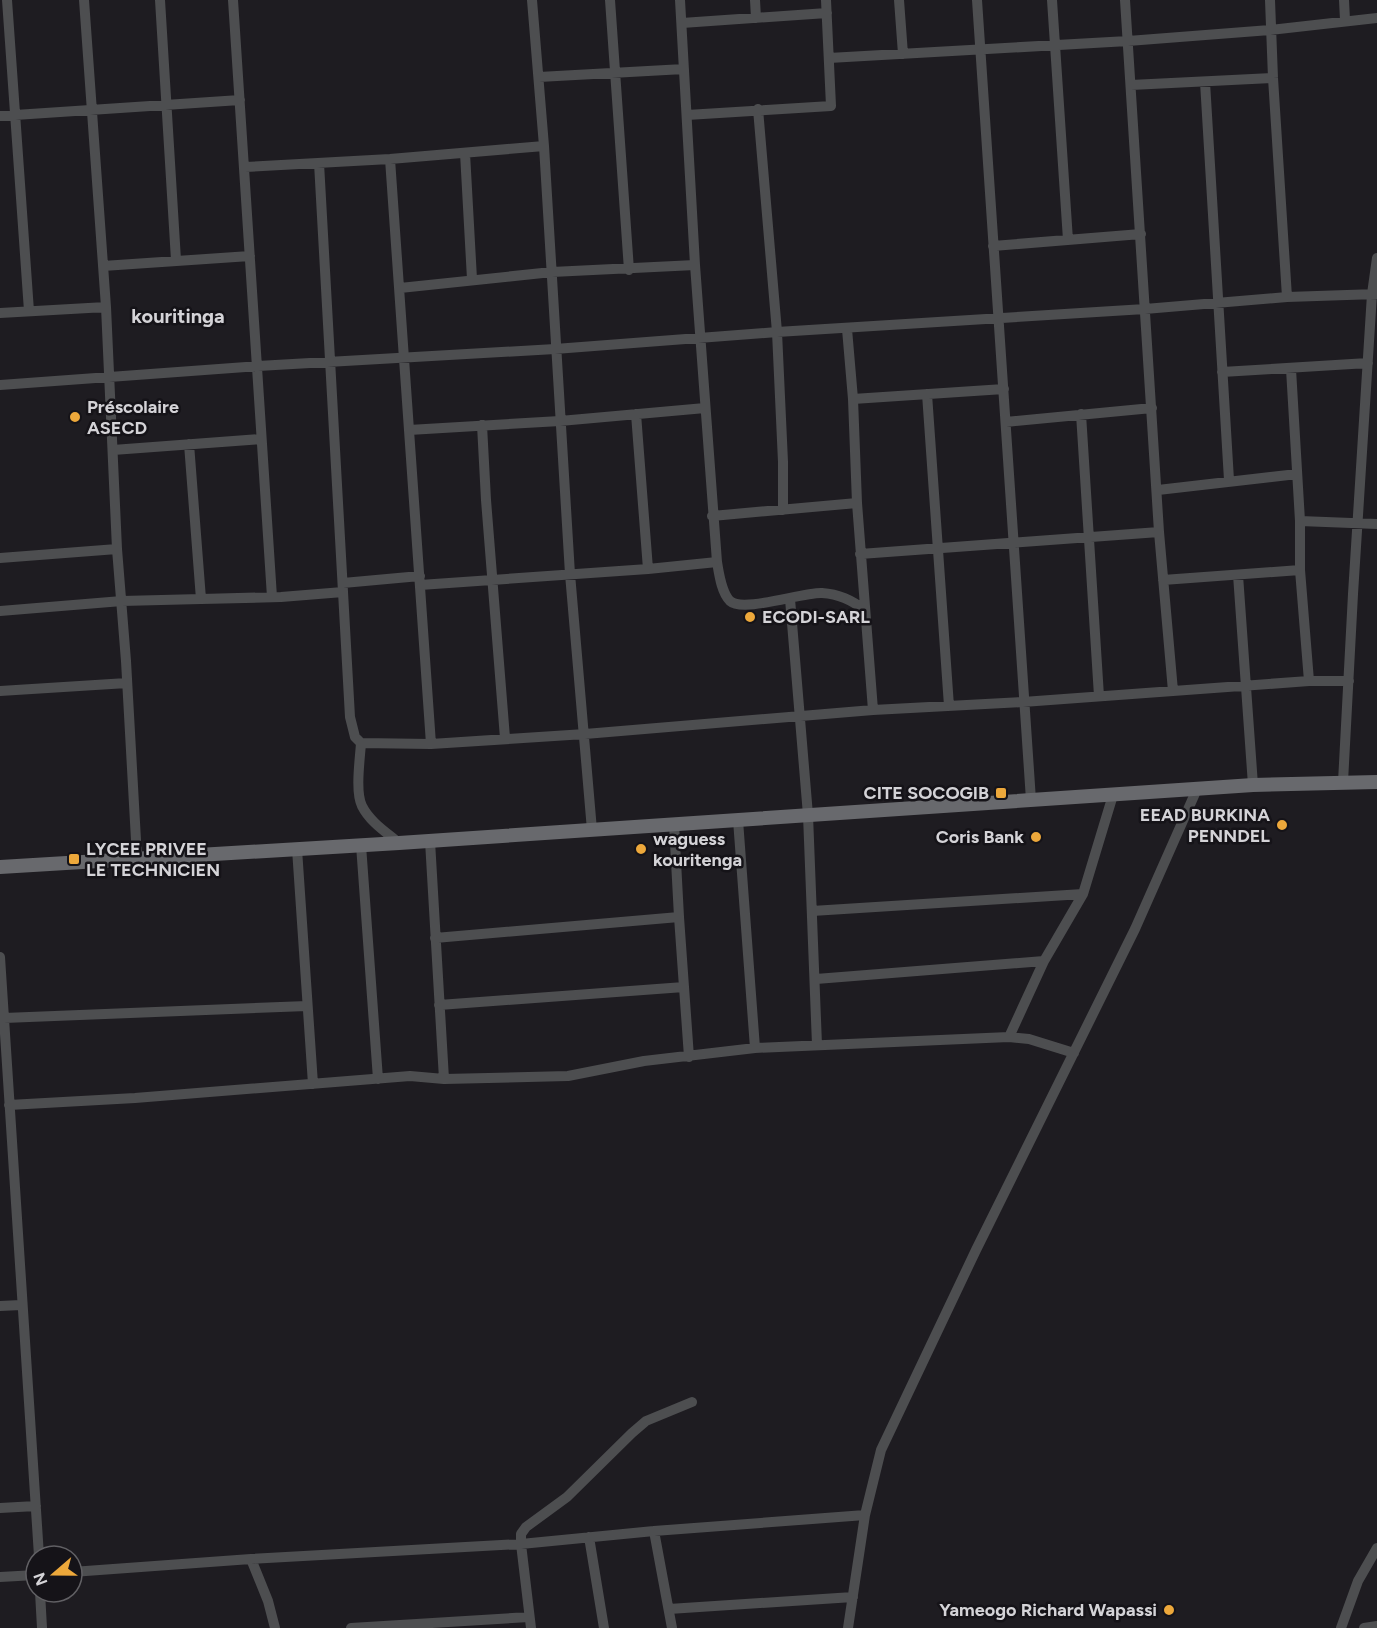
<svg xmlns="http://www.w3.org/2000/svg" width="1377" height="1628" viewBox="0 0 1377 1628" font-family="Figtree,sans-serif">
<rect width="100%" height="100%" fill="#1e1c21"/>
<g fill="none" stroke-linecap="round" stroke-linejoin="round">
<path stroke="#4d4e50" stroke-width="10" d="M 7,0 L 29,311
M 84,0 L 106,307 L 117,549 L 126,661 L 137,858
M 160,0 L 176,260
M 233,0 L 272,597
M 532,0 L 544,146 L 570,574 L 592,830
M 610,0 L 629,270
M 680,0 L 695,265 L 717,562
M 755,0 L 756,18
M 899,0 L 903,54
M 977,0 L 1031,800
M 1052,0 L 1068,240
M 1125,0 L 1159,532 L 1173,691
M 1270,0 L 1273,78 L 1287,297
M 1344,0 L 1345,20
M 682,23 L 827,13
M 829,58 L 1128,41 L 1270,30 L 1377,18
M 539,77 L 684,69
M 1205,82 L 1229,480
M 1131,85 L 1273,78
M 758,109 L 777,332 L 783,462 L 783,510
M 687,115 L 831,106 L 826,0
M 0,116 L 240,100
M 465,153 L 472,279
M 390,159 L 431,744
M 319,163 L 350,717 L 355,737 L 361,743 L 431,744 L 585,734 L 873,710 L 1023,702 L 1309,681 L 1349,681
M 245,167 L 390,159 L 544,146
M 993,246 L 1141,234
M 103,266 L 250,256
M 400,288 L 552,272 L 695,265
M 0,313 L 106,307
M 847,329 L 853,399 L 857,503 L 873,710
M 1291,369 L 1300,521 L 1300,570 L 1309,681
M 1222,372 L 1368,363
M 0,385 L 258,366 L 555,349 L 777,332 L 1145,309 L 1287,297 L 1377,294
M 927,394 L 949,706
M 853,399 L 1004,389
M 636,414 L 648,569
M 1081,414 L 1099,696
M 1006,422 L 1152,408
M 482,425 L 486,500 L 505,738
M 409,430 L 560,421 L 705,408
M 113,450 L 261,439
M 1158,490 L 1297,474
M 712,516 L 857,503
M 1300,521 L 1377,524
M 860,554 L 1159,532
M 0,558 L 117,549
M 1238,575 L 1253,785
M 1163,580 L 1300,570
M 343,583 L 420,576
M 420,585 L 648,569 L 717,562 C 719,573 721,592 730,601 C 743,613 803,592 822,593 C 839,594 851,600 865,610
M 201,599 L 281,597 L 343,592
M 790,599 L 808,815 L 817,1045
M 0,611 L 122,601 L 201,599 L 189,444
M 0,691 L 127,683
M 361,743 C 360,759 355,792 362,806 C 370,822 386,832 399,843
M 1343,782 L 1353,594 L 1372,294 L 1377,258
M 738,820 L 755,1048
M 674,824 L 679,917 L 689,1057
M 430,841 L 444,1079
M 361,845 L 378,1079
M 297,849 L 313,1084
M 812,911 L 1083,894
M 435,938 L 679,917
M 0,957 L 39,1556
M 816,979 L 1044,961
M 439,1005 L 684,987
M 4,1018 L 307,1006
M 1009,1037 L 1044,961 L 1083,894 L 1113,795
M 9,1105 L 135,1098 L 410,1076 L 444,1079 L 568,1076 L 644,1061 L 755,1048 L 1009,1037 L 1029,1039 L 1074,1053
M 0,1306 L 21,1305
M 0,1508 L 36,1506
M 654,1531 L 672,1628
M 589,1537 L 604,1628
M 251,1559 L 268,1601 L 275,1628
M 72,1572 L 251,1559 L 521,1544 L 654,1531 L 865,1515
M 0,1577 L 36,1575
M 40,1592 L 42,1628
M 669,1609 L 853,1597
M 351,1628 L 529,1617
M 531,1628 L 521,1544 L 521,1534 L 526,1527 L 567,1497 L 632,1433 L 646,1421 L 692,1402
M 848,1628 L 865,1515 L 881,1450 L 976,1250 L 1135,929 L 1197,789
M 1341,1628 L 1358,1581 L 1377,1548
M 1364,1628 L 1377,1626"/>
<path stroke="#68696d" stroke-width="14" d="M 0,867 L 399,843 L 1253,785 L 1377,782"/>
</g>
<g fill="#eda83b" stroke="#151318" stroke-width="2">
<circle cx="75" cy="417" r="6"/>
<circle cx="750" cy="617" r="6"/>
<rect x="995" y="787" width="12" height="12" rx="3"/>
<circle cx="1282" cy="825" r="6"/>
<circle cx="1036" cy="837" r="6"/>
<circle cx="641" cy="849" r="6"/>
<rect x="68" y="853" width="12" height="12" rx="3"/>
<circle cx="1169" cy="1610" r="6"/>
</g>
<g text-anchor="middle" dominant-baseline="central" stroke-width="5" stroke-linejoin="round" paint-order="stroke">
<g font-size="18" font-weight="bold" fill="#d4d3d7" stroke="#151318" text-anchor="start">
<text x="87" y="407">Préscolaire<tspan x="87" dy="21">ASECD</tspan></text>
<text x="762" y="617">ECODI-SARL</text>
<text x="989" y="793" text-anchor="end">CITE SOCOGIB</text>
<text x="1270" y="815" text-anchor="end">EEAD BURKINA<tspan x="1270" dy="21">PENNDEL</tspan></text>
<text x="1024" y="837" text-anchor="end">Coris Bank</text>
<text x="653" y="839">waguess<tspan x="653" dy="21">kouritenga</tspan></text>
<text x="86" y="849">LYCEE PRIVEE<tspan x="86" dy="21">LE TECHNICIEN</tspan></text>
<text x="1157" y="1610" text-anchor="end">Yameogo Richard Wapassi</text>
</g>
<g font-size="20" font-weight="bold" fill="#d4d3d7" stroke="#151318">
<text x="178" y="316">kouritinga</text>
</g>
</g>
<g transform="translate(54 1574) rotate(250)"><circle r="28" fill="#151318" stroke="#616064" stroke-width="1.5"/>
<path d="M0-4.5L10 22L0 15L-10 22Z" fill="#eda83b"/>
<text y="-9" font-size="16" font-weight="bold" text-anchor="middle" fill="#d4d3d7">N</text>
</g>
</svg>
